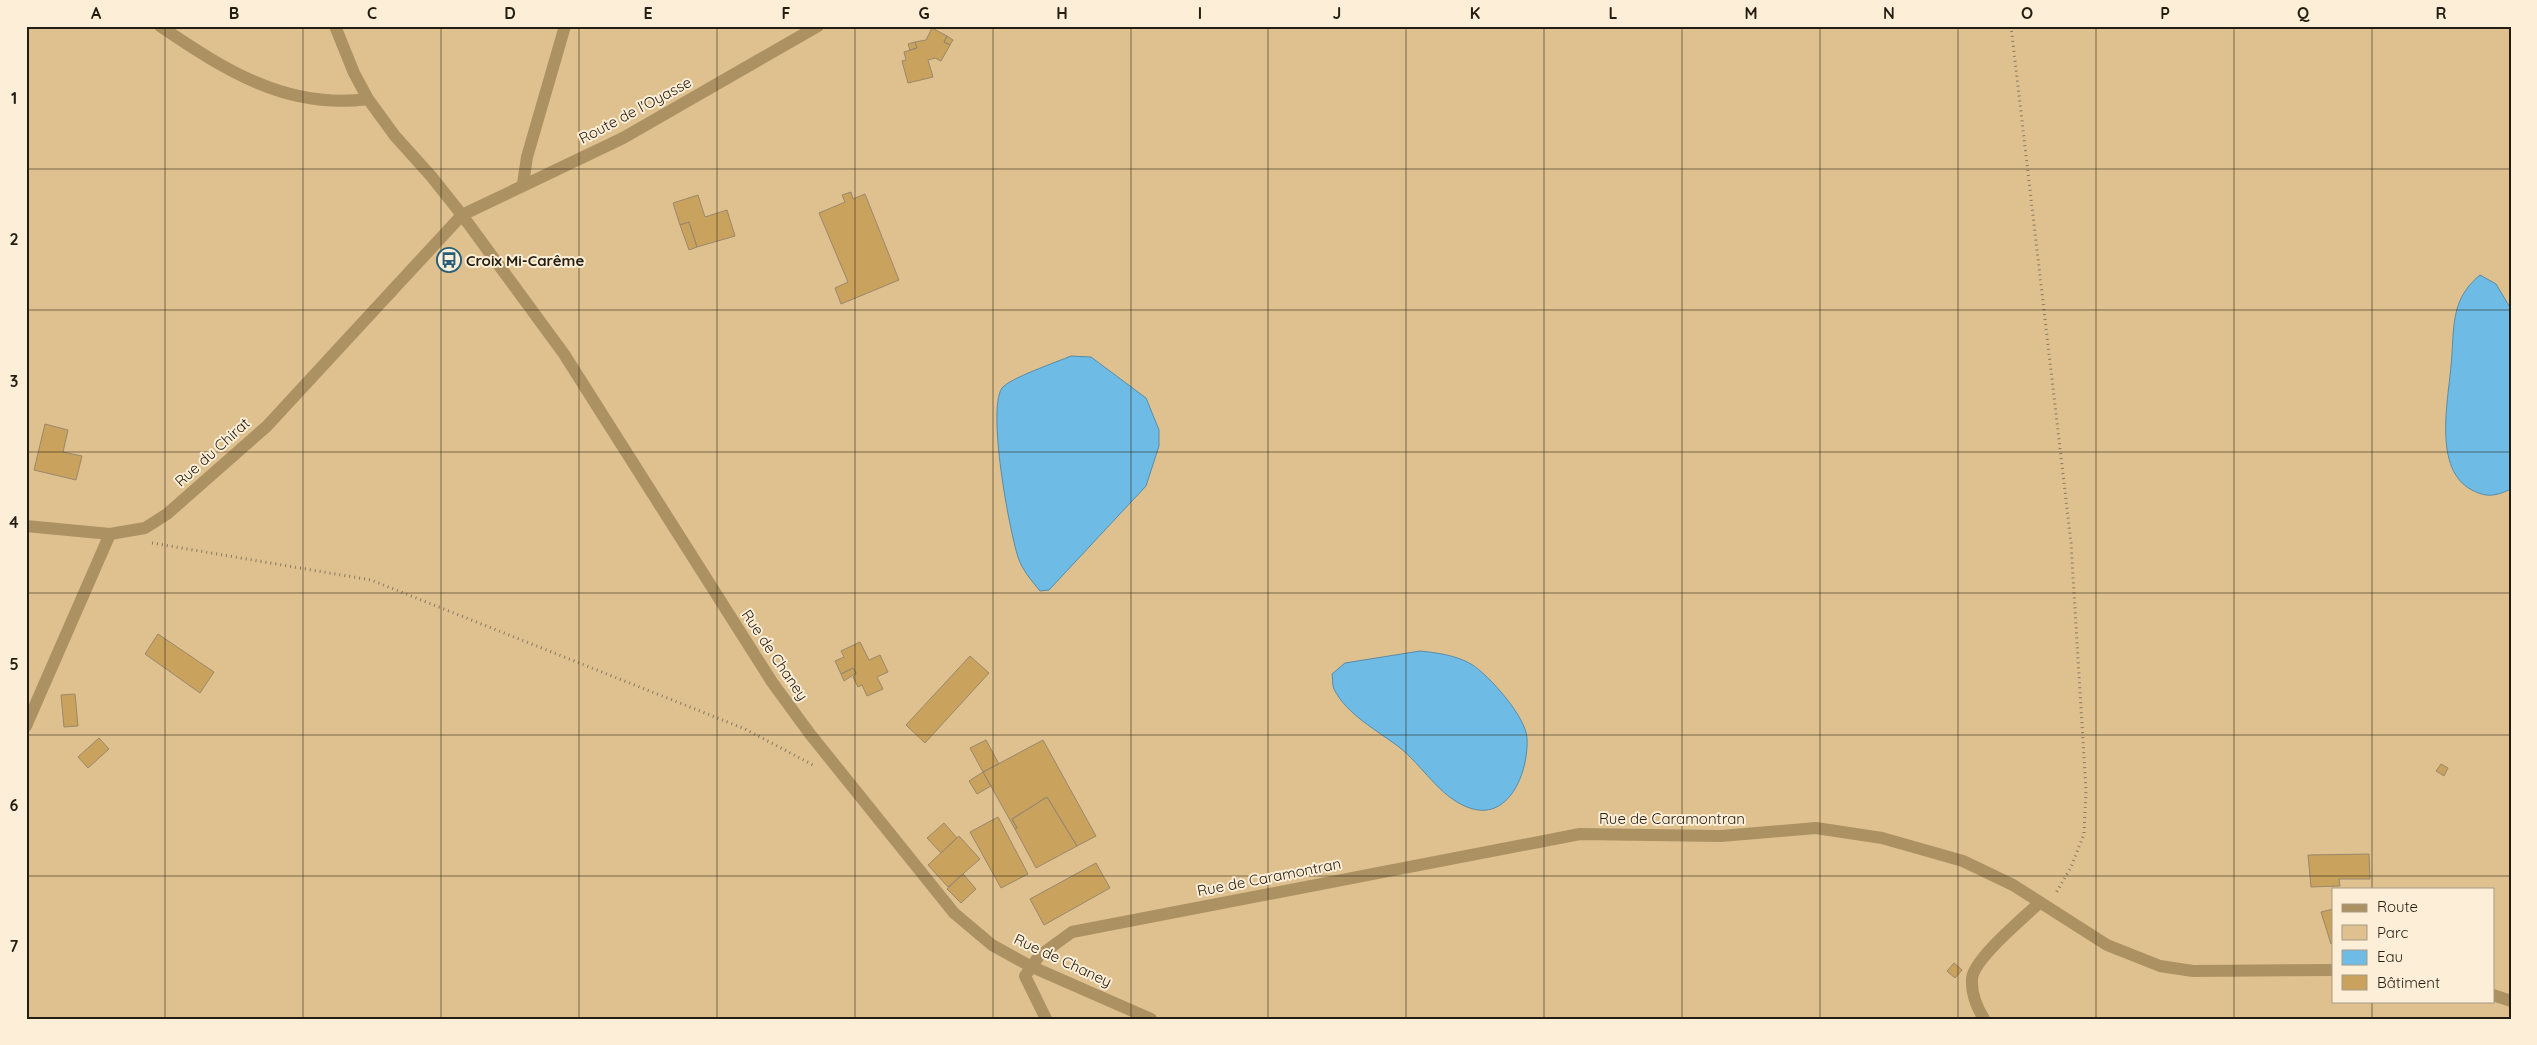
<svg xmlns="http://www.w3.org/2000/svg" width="2537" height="1045" viewBox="0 0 2537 1045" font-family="Quicksand,sans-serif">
<rect width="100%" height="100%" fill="#f3e1c3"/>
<path fill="#dec18f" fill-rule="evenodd" d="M 26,26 L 2511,26 L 2511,1019 L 26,1019 ZM 2333,889 L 2493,889 L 2493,1001 L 2333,1001 Z"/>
<path fill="#6ebce6" stroke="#588ca6" d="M 2480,275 L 2496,284 L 2511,309 L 2511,489 C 2496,496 2487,498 2472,490 C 2433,470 2448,402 2451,366 C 2453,348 2452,327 2457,309 C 2461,295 2469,284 2480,275 Z
M 1071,356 L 1091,357 L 1146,398 L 1159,430 L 1159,446 L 1146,486 L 1049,590 L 1040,591 C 1032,581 1022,570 1018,557 C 1009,529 987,410 1002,388 C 1010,378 1057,362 1071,356 Z
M 1420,651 C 1438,653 1455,655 1471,664 C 1489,675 1526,717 1527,738 C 1529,771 1509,824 1467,807 C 1439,796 1422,765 1399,747 C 1378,731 1346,714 1334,689 C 1332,685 1333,679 1332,674 L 1345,663 Z"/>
<path fill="#c9a25d" stroke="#99886d" d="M 932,28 L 947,36 L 944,42 L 950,45 L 941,61 L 935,58 L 928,60 L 933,77 L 908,83 L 902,61 L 906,60 L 904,52 L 917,48 L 915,42 L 926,40 Z
M 947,36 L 953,40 L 950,45 L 944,42 Z
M 915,42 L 917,48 L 910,50 L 908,44 Z
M 851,192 L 853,199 L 865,194 L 899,280 L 841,304 L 835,288 L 848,282 L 819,213 L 845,202 L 842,195 Z
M 698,195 L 705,217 L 727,210 L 735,236 L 697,247 L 689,222 L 680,225 L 673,203 Z
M 689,222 L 697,247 L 689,250 L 680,225 Z
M 45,424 L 68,430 L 63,452 L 82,456 L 76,480 L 34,470 Z
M 158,634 L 214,672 L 200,693 L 145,654 Z
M 860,642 L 869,660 L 880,655 L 888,672 L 877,677 L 883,689 L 867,696 L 862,685 L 858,687 L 853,677 L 856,673 L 853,668 L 841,674 L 835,661 L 844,657 L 841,651 Z
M 970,656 L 989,673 L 925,743 L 906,725 Z
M 853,668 L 856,673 L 844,681 L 841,674 Z
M 75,694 L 78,726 L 64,727 L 61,695 Z
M 99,738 L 109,749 L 88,768 L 78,757 Z
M 986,740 L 999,764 L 983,772 L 970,748 Z
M 1043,740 L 1096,836 L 1077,846 L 1047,797 L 1012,819 L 1017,828 L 1015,829 L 983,772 Z
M 2441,764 L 2448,768 L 2444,776 L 2436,771 Z
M 983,772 L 991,786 L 977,794 L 969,781 Z
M 1047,797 L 1077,846 L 1036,868 L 1015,829 L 1017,828 L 1012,819 Z
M 998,817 L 1028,874 L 1001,888 L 970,832 Z
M 944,823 L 957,838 L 941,853 L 927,838 Z
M 959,836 L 980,859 L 948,887 L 928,865 Z
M 2369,854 L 2370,879 L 2339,879 L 2340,886 L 2311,887 L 2308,855 Z
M 1096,863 L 1110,888 L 1044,925 L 1030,899 Z
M 963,874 L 976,889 L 961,903 L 947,889 Z
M 2333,909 L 2333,943 L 2331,944 L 2321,912 Z
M 1954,963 L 1962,970 L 1955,978 L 1947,971 Z"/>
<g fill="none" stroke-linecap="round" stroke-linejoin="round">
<path stroke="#867a66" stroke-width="3" stroke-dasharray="1 4" stroke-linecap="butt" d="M 2011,26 L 2071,543 L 2086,790 L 2084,834 L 2071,867 L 2056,893
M 152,543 L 371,580 L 745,729 L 813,765"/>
<path stroke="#ac9162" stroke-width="12" d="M 160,26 C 225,70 287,110 368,99
M 335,26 L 354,73 L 368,99 L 395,136 L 431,176 L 462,215 L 564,354 L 772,682 L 810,734 L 954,913 L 992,945 L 1030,966 L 1151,1019
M 523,184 L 527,157 L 565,26
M 26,526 L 110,534 L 145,528 L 167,514 L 267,426 L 462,215 L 623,138 L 818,26
M 26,726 L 110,534
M 2493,995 L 2511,1001
M 1046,1019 L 1025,976 L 1039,956 L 1072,932 L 1580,834 L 1721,836 L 1816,828 L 1882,838 L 1963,861 L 2013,885 L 2107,945 L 2160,966 L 2193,971 L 2333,970
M 1984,1019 C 1976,1006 1971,994 1972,979 C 1973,959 2025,917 2040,902"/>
</g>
<path fill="none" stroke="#241d12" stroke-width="1" stroke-opacity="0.55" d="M 165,26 L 165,1019M 303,26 L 303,1019M 441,26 L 441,1019M 579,26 L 579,1019M 717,26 L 717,1019M 855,26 L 855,1019M 993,26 L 993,1019M 1131,26 L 1131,1019M 1268,26 L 1268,1019M 1406,26 L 1406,1019M 1544,26 L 1544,1019M 1682,26 L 1682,1019M 1820,26 L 1820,1019M 1958,26 L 1958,1019M 2096,26 L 2096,1019M 2234,26 L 2234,1019M 2372,26 L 2372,889M 26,169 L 2511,169M 26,310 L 2511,310M 26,452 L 2511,452M 26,593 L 2511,593M 26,735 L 2511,735M 26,876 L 2511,876M 2372,1001 L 2372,1019"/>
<defs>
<symbol id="bus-ring" viewBox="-11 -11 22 22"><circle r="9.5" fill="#fdefd7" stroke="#275d78" stroke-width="1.5"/><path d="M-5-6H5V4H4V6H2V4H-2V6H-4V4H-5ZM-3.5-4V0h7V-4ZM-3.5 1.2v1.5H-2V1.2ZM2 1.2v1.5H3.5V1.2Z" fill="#275d78"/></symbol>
</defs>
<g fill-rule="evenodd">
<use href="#bus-ring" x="435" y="246" width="28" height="28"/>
</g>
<g text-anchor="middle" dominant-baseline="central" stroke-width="4" stroke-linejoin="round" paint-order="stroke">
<g font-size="15" fill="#241d12" stroke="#fdefd7">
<text transform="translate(635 110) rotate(-28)">Route de l'Oyasse</text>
<text transform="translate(212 452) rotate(-42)">Rue du Chirat</text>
<text transform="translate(775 655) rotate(56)">Rue de Chaney</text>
<text x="1672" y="818">Rue de Caramontran</text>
<text transform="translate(1269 877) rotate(-11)">Rue de Caramontran</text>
<text transform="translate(1063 960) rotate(25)">Rue de Chaney</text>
</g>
<g font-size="15" font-weight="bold" fill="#241d12" stroke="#fdefd7" text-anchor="start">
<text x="466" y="260">Croix Mi-Carême</text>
</g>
</g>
<rect width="2537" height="1045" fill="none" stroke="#fdefd7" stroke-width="55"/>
<rect x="2332" y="888" width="162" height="115" fill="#fdefd7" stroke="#a69b88"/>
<rect x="2342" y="904" width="25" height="8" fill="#ac9162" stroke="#a69b88"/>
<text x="2377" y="912" font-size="15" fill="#241d12">Route</text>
<rect x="2342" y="925" width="25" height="15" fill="#dec18f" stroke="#a69b88"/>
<text x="2377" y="938" font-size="15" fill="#241d12">Parc</text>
<rect x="2342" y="950" width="25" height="15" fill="#6ebce6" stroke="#a69b88"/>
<text x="2377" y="962" font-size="15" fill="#241d12">Eau</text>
<rect x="2342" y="975" width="25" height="15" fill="#c9a25d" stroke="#a69b88"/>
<text x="2377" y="988" font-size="15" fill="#241d12">Bâtiment</text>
<rect x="28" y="28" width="2482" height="990" fill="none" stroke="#241d12" stroke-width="2"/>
<g font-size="16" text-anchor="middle" font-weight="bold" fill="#241d12">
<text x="96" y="19">A</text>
<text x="234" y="19">B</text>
<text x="372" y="19">C</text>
<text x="510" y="19">D</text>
<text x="648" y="19">E</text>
<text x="786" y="19">F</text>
<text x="924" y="19">G</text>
<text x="1062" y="19">H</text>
<text x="1200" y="19">I</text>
<text x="1337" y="19">J</text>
<text x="1475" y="19">K</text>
<text x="1613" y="19">L</text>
<text x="1751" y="19">M</text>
<text x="1889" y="19">N</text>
<text x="2027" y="19">O</text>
<text x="2165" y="19">P</text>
<text x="2303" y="19">Q</text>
<text x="2441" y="19">R</text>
<text x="14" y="104">1</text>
<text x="14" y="245">2</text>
<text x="14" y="387">3</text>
<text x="14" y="528">4</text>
<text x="14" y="670">5</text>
<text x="14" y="811">6</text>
<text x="14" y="952">7</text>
</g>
</svg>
